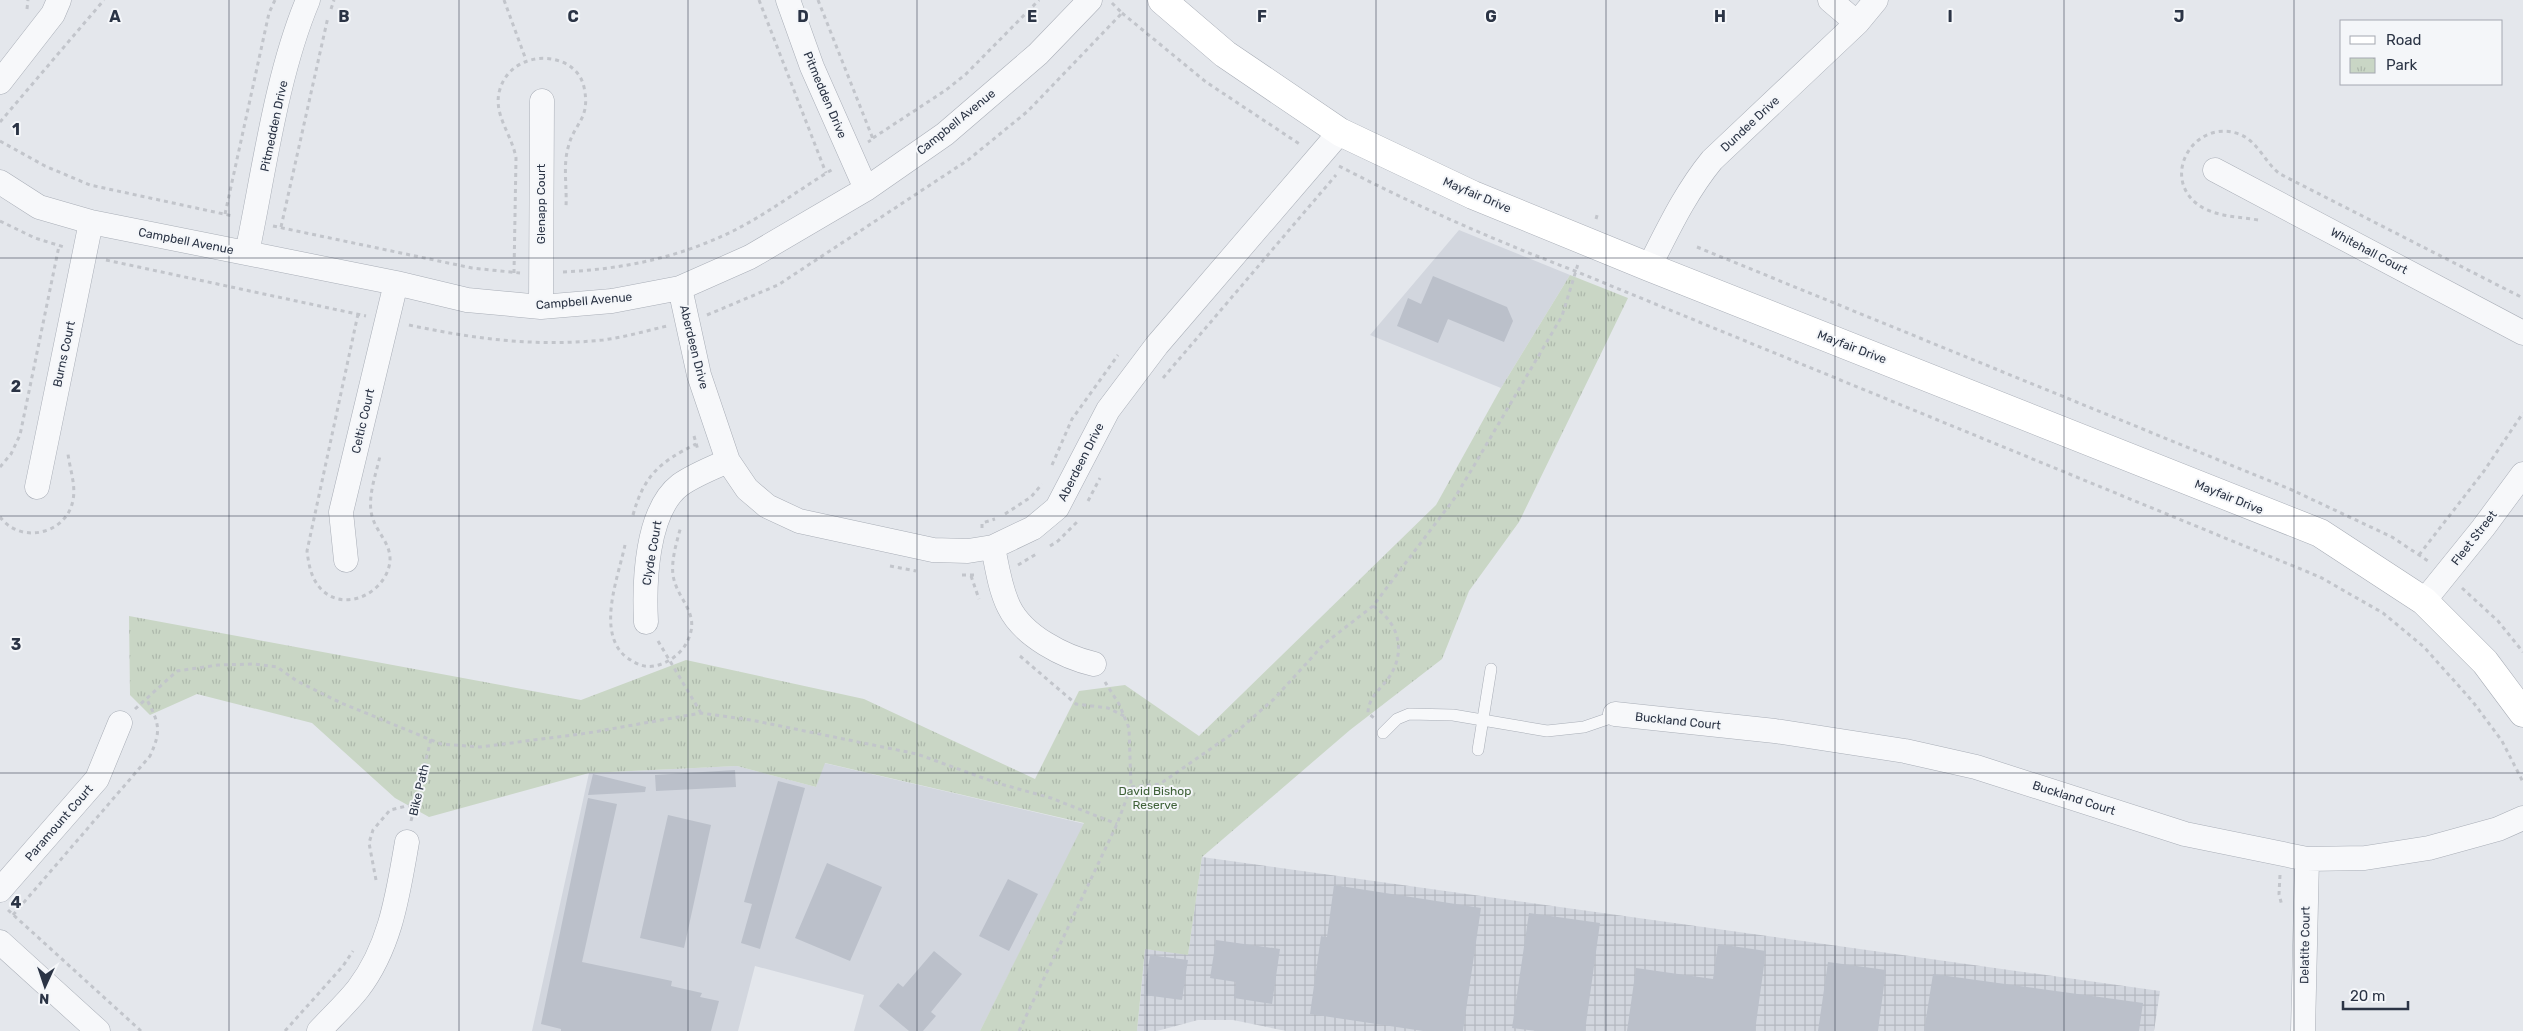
<svg xmlns="http://www.w3.org/2000/svg" width="2523" height="1031" viewBox="0 0 2523 1031" font-family="Rubik,sans-serif">
<defs>
<pattern id="industrial-grid" width="8" height="8" patternUnits="userSpaceOnUse" patternTransform="scale(1.25)"><rect width="8" height="8" fill="#d2d6de"/><path d="M0 4h8M4 0v8" fill="none" stroke="#b4b8c0"/></pattern>
<pattern id="park-tufts" width="24" height="20" patternUnits="userSpaceOnUse" patternTransform="scale(1.25)"><rect width="24" height="20" fill="#c9d6c5"/><path d="M3 7l-1-3M5 7V3M7 7l1-3M15 17l-1-3M17 17v-4M19 17l1-3" fill="none" stroke="#adb8ab"/></pattern>
</defs>
<rect width="100%" height="100%" fill="#e4e7ec"/>
<path fill="#d2d6de" d="M 1459,230 L 1570,275 L 1501,388 L 1370,335 Z
M 824,763 L 1085,824 L 980,1031 L 854,1031 L 864,995 L 755,966 L 738,1031 L 532,1031 L 589,773 L 737,766 L 816,787 Z"/>
<path fill="url(#industrial-grid)" d="M 1202,857 L 2160,991 L 2154,1031 L 1286,1031 L 1233,1020 L 1198,1020 L 1157,1031 L 1137,1031 L 1145,949 L 1188,954 Z"/>
<path fill="url(#park-tufts)" d="M 1570,275 L 1628,298 L 1519,522 L 1469,591 L 1442,659 L 1350,730 L 1202,857 L 1188,955 L 1145,949 L 1137,1031 L 980,1031 L 1084,823 L 825,763 L 816,787 L 737,766 L 589,773 L 429,817 L 395,798 L 312,723 L 197,694 L 150,715 L 130,695 L 129,616 L 581,700 L 686,660 L 864,699 L 1035,779 L 1079,691 L 1125,685 L 1199,736 L 1436,505 L 1501,388 Z"/>
<path fill="#bbc0ca" d="M 1433,276 L 1507,307 L 1513,321 L 1504,342 L 1448,319 L 1438,343 L 1397,326 L 1408,298 L 1421,304 Z
M 735,770 L 736,787 L 656,791 L 655,775 Z
M 593,774 L 646,787 L 645,792 L 588,795 Z
M 778,781 L 805,788 L 760,949 L 741,943 L 752,904 L 744,902 Z
M 588,798 L 617,804 L 582,962 L 672,981 L 671,986 L 702,993 L 700,997 L 719,1001 L 711,1031 L 561,1031 L 561,1029 L 541,1024 Z
M 668,815 L 711,825 L 684,948 L 640,938 Z
M 827,863 L 882,887 L 850,961 L 795,938 Z
M 1008,879 L 1038,894 L 1009,951 L 979,936 Z
M 1334,885 L 1481,908 L 1463,1031 L 1423,1031 L 1310,1014 L 1321,936 L 1327,937 Z
M 1529,913 L 1600,923 L 1585,1031 L 1537,1031 L 1512,1028 Z
M 1216,940 L 1280,949 L 1272,1004 L 1234,998 L 1236,982 L 1210,978 Z
M 1718,944 L 1766,951 L 1755,1031 L 1627,1031 L 1636,968 L 1713,979 Z
M 934,951 L 962,974 L 931,1012 L 936,1016 L 923,1031 L 909,1031 L 879,1006 L 898,983 L 903,987 Z
M 1150,955 L 1188,960 L 1182,1000 L 1144,995 Z
M 1828,962 L 1886,970 L 1878,1031 L 1818,1031 Z
M 1933,974 L 2143,1003 L 2139,1031 L 1924,1031 Z"/>
<g fill="none" stroke-linecap="round" stroke-linejoin="round">
<defs>
<path id="lane" d="M 1383,733 L 1397,719 L 1409,714 L 1453,715 L 1547,731 L 1584,727 L 1619,715
M 1478,750 L 1491,669"/>
<path id="street" d="M 788,0 L 812,67 L 866,189
M 1830,0 L 1857,23
M 0,82 L 53,14 L 59,0
M 2215,170 L 2523,333
M 0,182 L 39,207 L 91,222 L 396,283 L 467,300 L 541,307 L 612,301 L 680,288 L 750,257 L 866,189 L 945,134 L 1038,54 L 1090,0
M 247,253 C 264,172 276,76 308,0
M 1649,267 C 1668,230 1685,193 1712,160 L 1857,23 L 1876,0
M 680,288 L 699,375 L 728,461 L 747,489 L 767,506 L 799,521 L 933,550 L 968,551 L 993,547 L 1033,528 L 1057,508 L 1108,410 L 1157,345 L 1340,132
M 541,307 L 542,101
M 37,487 L 91,222
M 993,547 C 997,567 1000,589 1009,607 C 1023,636 1064,657 1094,664
M 346,560 L 341,512 L 396,283
M 2424,601 L 2483,528 L 2523,474
M 646,622 C 644,583 646,511 680,485 C 694,475 712,468 728,461
M 1615,714 L 1775,731 L 1905,751 L 1976,767 L 2185,834 L 2307,859 L 2365,858 L 2429,848 L 2498,829 L 2523,818
M 0,890 L 97,779 L 120,723
M 0,942 L 98,1031
M 319,1031 C 332,1017 346,1004 358,989 C 391,946 398,893 407,842
M 2303,1031 L 2307,859"/>
<path id="secondary" d="M 1162,0 L 1225,54 L 1340,132 L 1473,195 L 1649,267 L 2320,533 L 2424,601 L 2485,662 L 2523,713"/>
</defs>
<use href="#lane" stroke="#a9aeb7" stroke-width="12"/>
<use href="#street" stroke="#a9aeb7" stroke-width="25"/>
<use href="#secondary" stroke="#a9aeb7" stroke-width="29"/>
<path stroke="#c2c5cb" stroke-width="3" stroke-dasharray="4 4" stroke-linecap="butt" d="M 504,0 L 526,60
M 759,0 L 826,173
M 818,0 L 873,139 L 868,142
M 27,9 L 28,0
M 331,9 L 334,0
M 1122,13 L 1206,82 L 1301,145
M 0,122 L 104,0
M 873,138 L 946,90 L 966,74 L 1039,0
M 0,141 L 45,166 L 90,185 L 233,216
M 1339,166 C 1416,206 1494,240 1575,271 L 2320,577 L 2383,613 L 2424,647 L 2473,702 L 2502,741 L 2523,782
M 225,214 L 269,13 L 275,0
M 1596,219 L 1598,212
M 2258,220 C 2240,217 2222,217 2205,209 C 2156,183 2192,117 2239,134 C 2258,141 2265,163 2280,174 L 2523,298
M 0,221 L 35,238 L 64,247
M 273,226 L 472,268 L 520,273
M 281,227 L 328,17
M 1697,247 L 2292,490 L 2392,537 L 2428,561
M 106,260 L 366,316
M 563,272 C 623,269 678,258 733,231 C 767,214 800,189 833,169
M 514,273 L 516,158 C 512,134 492,114 500,89 C 513,47 576,50 584,87 C 591,120 574,122 568,148 C 563,165 567,188 566,206
M 358,314 L 307,551 C 309,566 311,578 321,589 C 345,614 387,592 390,561 C 391,543 376,532 372,516 C 367,498 376,474 380,456
M 707,315 L 778,285 L 968,160 L 1028,111 L 1122,13 L 1111,2
M 409,325 C 474,339 537,347 603,340 C 625,337 646,331 667,326
M 1163,378 L 1336,175
M 694,436 L 698,450
M 1052,465 L 1072,419 L 1118,355
M 0,467 L 11,454 L 20,435 L 59,246
M 1088,501 L 1100,478
M 1005,514 L 1031,497 L 1042,484
M 633,515 C 644,475 660,462 696,444
M 0,517 C 21,545 67,534 73,500 C 76,485 70,470 68,454
M 982,528 L 982,523 L 995,519
M 625,545 C 618,578 596,632 626,657 C 635,663 643,668 654,666 C 667,664 681,654 687,642 C 702,613 677,601 673,575 C 671,560 677,541 681,526
M 1050,546 L 1058,541 L 1077,522
M 2419,555 L 2484,471 L 2523,413
M 1018,565 L 1038,553
M 890,566 L 916,571
M 962,575 L 975,575
M 971,576 L 979,599
M 2462,588 L 2498,621 L 2523,652
M 1373,606 C 1400,623 1407,654 1387,680 C 1379,690 1368,699 1368,713 L 1374,718
M 658,641 L 701,713
M 1020,656 L 1076,704 L 1108,708 L 1124,716
M 135,709 L 177,671 L 218,665 L 254,664 L 277,667 L 297,681 L 339,702 L 441,744 L 480,747 L 588,733 L 701,713 L 751,720 L 917,754 L 997,783 L 1051,798 L 1117,824
M 1131,787 L 1160,784 L 1242,727 L 1274,699 L 1324,644 L 1373,606 L 1454,499 L 1472,469 L 1562,316 L 1578,264
M 411,821 L 431,739
M 2280,875 L 2279,894 L 2282,906
M 376,880 L 369,843 L 373,830 L 390,810 L 415,804
M 8,910 L 141,1031
M 13,915 L 150,756 C 162,730 159,723 146,698
M 285,1031 L 343,966 L 353,951
M 1019,1031 L 1117,824 L 1131,787 L 1129,728 L 1119,704 L 1105,682"/>
<use href="#lane" stroke="#f7f8fa" stroke-width="11"/>
<use href="#street" stroke="#f7f8fa" stroke-width="24"/>
<use href="#secondary" stroke="#fff" stroke-width="28"/>
</g>
<path fill="none" stroke="#2b3445" stroke-width="1" stroke-opacity="0.55" d="M 229,0 L 229,1031M 459,0 L 459,1031M 688,0 L 688,1031M 917,0 L 917,1031M 1147,0 L 1147,1031M 1376,0 L 1376,1031M 1606,0 L 1606,1031M 1835,0 L 1835,1031M 2064,0 L 2064,1031M 2294,0 L 2294,1031M 0,258 L 2523,258M 0,516 L 2523,516M 0,773 L 2523,773"/>
<g text-anchor="middle" dominant-baseline="central" stroke-width="4" stroke-linejoin="round" paint-order="stroke">
<g font-size="12" fill="#2b3445" stroke="#f4f6f9">
<text transform="translate(825 95) rotate(67)">Pitmedden Drive</text>
<text transform="translate(956 122) rotate(-39)">Campbell Avenue</text>
<text transform="translate(1750 124) rotate(-43)">Dundee Drive</text>
<text transform="translate(274 126) rotate(-78)">Pitmedden Drive</text>
<text transform="translate(1477 195) rotate(23)">Mayfair Drive</text>
<text transform="translate(541 204) rotate(-90)">Glenapp Court</text>
<text transform="translate(186 241) rotate(11)">Campbell Avenue</text>
<text transform="translate(2369 251) rotate(28)">Whitehall Court</text>
<text transform="translate(584 301) rotate(-5)">Campbell Avenue</text>
<text transform="translate(694 347) rotate(76)">Aberdeen Drive</text>
<text transform="translate(1852 347) rotate(21)">Mayfair Drive</text>
<text transform="translate(64 354) rotate(-78)">Burns Court</text>
<text transform="translate(363 421) rotate(-77)">Celtic Court</text>
<text transform="translate(1081 462) rotate(-63)">Aberdeen Drive</text>
<text transform="translate(2229 497) rotate(22)">Mayfair Drive</text>
<text transform="translate(2474 538) rotate(-52)">Fleet Street</text>
<text transform="translate(652 553) rotate(-80)">Clyde Court</text>
<text transform="translate(1678 721) rotate(6)">Buckland Court</text>
<text transform="translate(419 790) rotate(-77)">Bike Path</text>
<text transform="translate(2074 798) rotate(18)">Buckland Court</text>
<text transform="translate(59 823) rotate(-49)">Paramount Court</text>
<text transform="translate(2305 945) rotate(-89)">Delatite Court</text>
</g>
<g font-size="12" fill="#3f6138" stroke="#f4f6f9">
<text x="1155" y="791">David Bishop<tspan x="1155" dy="14">Reserve</tspan></text>
</g>
</g>
<g font-size="16" text-anchor="middle" font-weight="bold" fill="#2b3445" stroke="#f4f6f9" stroke-width="4" stroke-linejoin="round" paint-order="stroke">
<text x="115" y="22">A</text>
<text x="344" y="22">B</text>
<text x="573" y="22">C</text>
<text x="803" y="22">D</text>
<text x="1032" y="22">E</text>
<text x="1262" y="22">F</text>
<text x="1491" y="22">G</text>
<text x="1720" y="22">H</text>
<text x="1950" y="22">I</text>
<text x="2179" y="22">J</text>
<text x="16" y="135">1</text>
<text x="16" y="392">2</text>
<text x="16" y="650">3</text>
<text x="16" y="908">4</text>
</g>
<rect x="2340" y="20" width="162" height="65" fill="#f4f6f9" stroke="#a4a8b1"/>
<rect x="2350" y="36" width="25" height="8" fill="#ffffff" stroke="#a4a8b1"/>
<text x="2386" y="45" font-size="15" fill="#2b3445">Road</text>
<rect x="2350" y="58" width="25" height="15" fill="url(#park-tufts)" stroke="#a4a8b1"/>
<text x="2386" y="70" font-size="15" fill="#2b3445">Park</text>
<g transform="translate(45 986) rotate(183)" stroke="#f4f6f9" stroke-width="4" paint-order="stroke">
<path d="M0-4L9 19L0 12L-9 19Z" fill="#2b3445"/>
<text y="-8" font-size="14" font-weight="bold" text-anchor="middle" fill="#2b3445">N</text>
</g>
<path d="M2343 1001v8h65v-8" fill="none" stroke="#2b3445" stroke-width="2.5"/>
<text x="2350" y="1001" font-size="15" fill="#2b3445" stroke="#f4f6f9" stroke-width="4" paint-order="stroke">20 m</text>
</svg>
